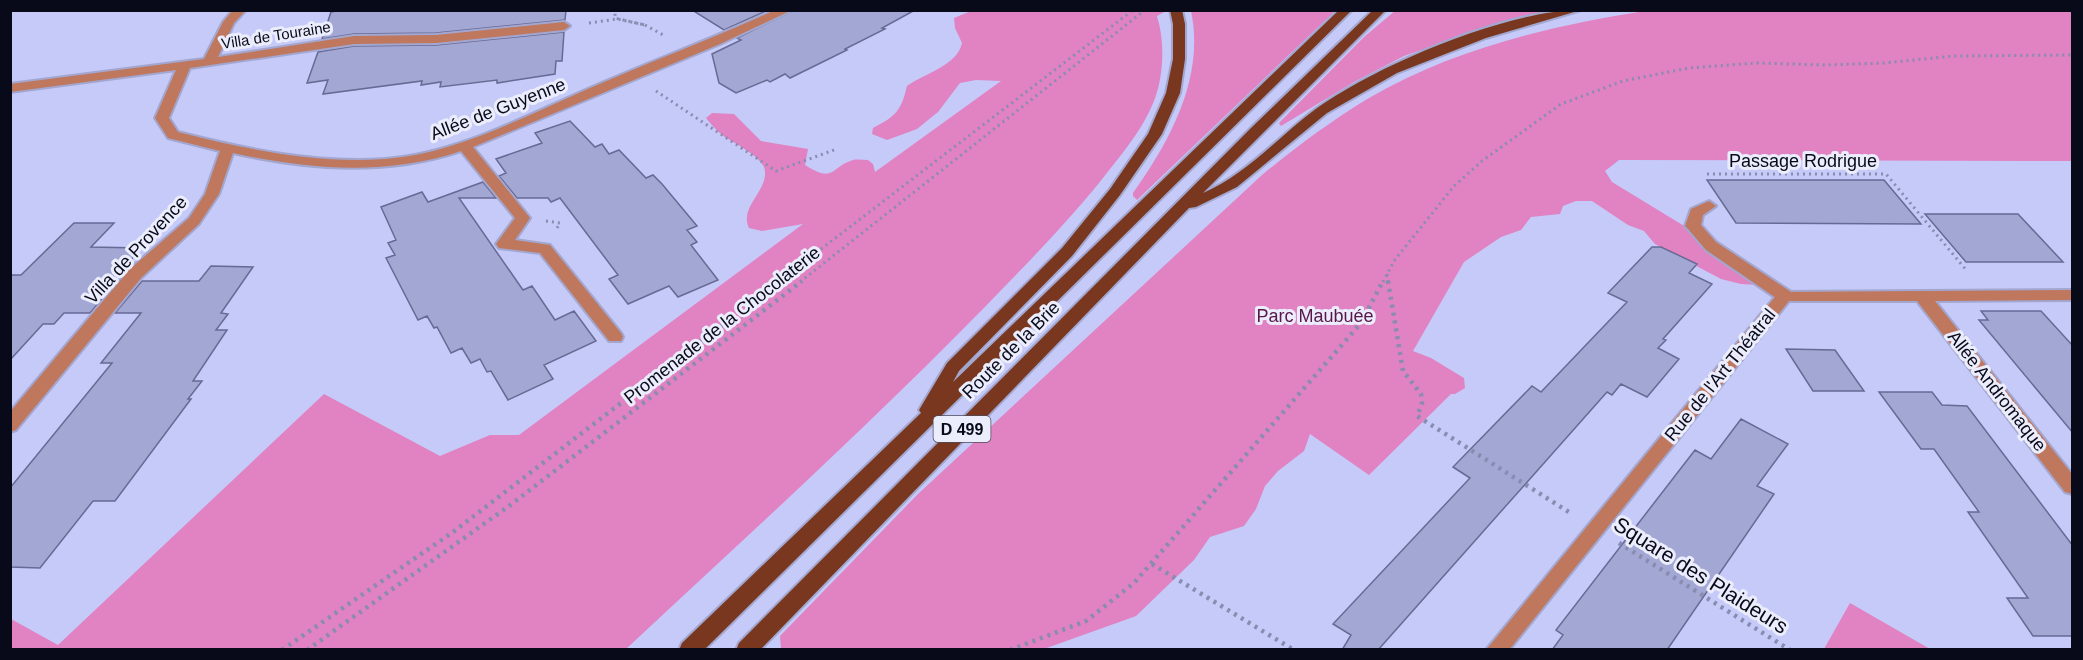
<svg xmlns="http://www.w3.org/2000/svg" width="2083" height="660" viewBox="0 0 2083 660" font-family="Arial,sans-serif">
<rect width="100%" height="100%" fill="#c5caf8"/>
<path fill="#e182c2" d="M 1396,10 L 1551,11 L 1470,33 L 1404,56 L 1354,82 L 1281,126 L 1279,123 L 1364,37 Z
M 971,11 L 1166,11 L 1157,16 C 1165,42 1164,75 1154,101 C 1144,126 1127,148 1110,169 C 1079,209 1045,245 1010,281 C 887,409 756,528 626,649 L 11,649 L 11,619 L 58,645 L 324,394 L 440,456 L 490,435 L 519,435 L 803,224 L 762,231 L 749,228 C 739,207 767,192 765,171 C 764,157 733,143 722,135 C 716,130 711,124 706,118 L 712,113 L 734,114 L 761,141 L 808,149 L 805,165 C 835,184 830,167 853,160 C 857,159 863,160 868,160 L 873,164 L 875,172 L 1001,81 L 976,80 L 960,83 L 938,112 L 917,129 L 887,140 L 872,134 L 873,128 C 896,116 901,111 907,86 C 925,73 957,66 962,43 L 955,28 L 954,18 Z
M 1191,11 L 1335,11 L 1137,200 L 1133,196 L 1133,193 C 1171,140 1205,76 1191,11 Z
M 1645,11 L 2072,11 L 2072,161 L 1619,160 L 1605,171 L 1612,182 L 1717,246 L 1759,285 L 1741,284 L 1721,279 L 1655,244 L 1644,231 L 1628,225 L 1592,201 L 1576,201 L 1563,206 L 1560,214 L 1531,217 L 1521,230 L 1501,237 L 1464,262 L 1413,351 L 1431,358 L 1464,378 L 1465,388 L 1455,394 L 1451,394 L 1369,475 L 1310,434 L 1304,451 L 1278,471 L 1265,486 L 1256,509 L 1244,526 L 1210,537 L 1194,560 L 1136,616 L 1044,649 L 781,649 L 780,636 L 918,494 L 1262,175 C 1296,147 1331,121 1369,98 C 1453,49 1550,26 1645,11 Z
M 1850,603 L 1930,649 L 1824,649 Z"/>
<path fill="#a3a7d4" stroke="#676a94" stroke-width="1.5" d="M 342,10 L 566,10 L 565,20 L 436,33 L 354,34 L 322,39 L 331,12 Z
M 692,10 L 768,10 L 724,30 Z
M 794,10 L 915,10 L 882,28 L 885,29 L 845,49 L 847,50 L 790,78 L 785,74 L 770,82 L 767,80 L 736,93 L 719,83 L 712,54 L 741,40 L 737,38 Z
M 564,32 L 562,61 L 556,61 L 555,74 L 497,83 L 497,80 L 440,87 L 441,82 L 421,85 L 422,81 L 323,94 L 328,80 L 307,83 L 318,52 L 354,46 L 436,45 Z
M 570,121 L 595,147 L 602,144 L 609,154 L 619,150 L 646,178 L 653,175 L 662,184 L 697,226 L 687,230 L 697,242 L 691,245 L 718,280 L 678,297 L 669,286 L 628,304 L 609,279 L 618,275 L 560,198 L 551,202 L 548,198 L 517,198 L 499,176 L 506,173 L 496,159 L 542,143 L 535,133 Z
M 1707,180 L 1884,180 L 1921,224 L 1736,223 Z
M 483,182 L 496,198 L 459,198 L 523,290 L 532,286 L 555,320 L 574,311 L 596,341 L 544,365 L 553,379 L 508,400 L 491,371 L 487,372 L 480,359 L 471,363 L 462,348 L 451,353 L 437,327 L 434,328 L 427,316 L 418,320 L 386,258 L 395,255 L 388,243 L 396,240 L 381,207 L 422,192 L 428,202 Z
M 1925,214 L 2018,214 L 2063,262 L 1966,262 Z
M 74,223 L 114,223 L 91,247 L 141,248 L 113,281 L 117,281 L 90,313 L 64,313 L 54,324 L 43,324 L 10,360 L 10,275 L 21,275 Z
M 1652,247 L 1661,247 L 1697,264 L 1689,273 L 1712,284 L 1663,339 L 1666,340 L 1658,348 L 1679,359 L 1647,397 L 1621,384 L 1612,395 L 1607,392 L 1378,650 L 1342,650 L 1351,635 L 1333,624 L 1470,478 L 1453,467 L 1532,386 L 1541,392 L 1627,302 L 1608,293 Z
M 211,266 L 253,267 L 221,313 L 228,314 L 216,330 L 227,330 L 193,381 L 202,381 L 188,399 L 191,399 L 115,501 L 93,501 L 40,568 L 10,567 L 10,488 L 112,363 L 101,363 L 141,313 L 115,313 L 142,281 L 199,281 Z
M 1981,311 L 2041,311 L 2073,346 L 2073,433 L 1979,320 L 1988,320 Z
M 1786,349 L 1835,350 L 1864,391 L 1813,391 Z
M 1879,392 L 1932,392 L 1942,405 L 1967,406 L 2073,546 L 2073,636 L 2033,636 L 2007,598 L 2028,598 L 1968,512 L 1979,512 L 1934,449 L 1921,449 Z
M 1741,419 L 1788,444 L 1757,486 L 1774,494 L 1667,650 L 1552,650 L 1563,635 L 1556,630 L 1695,450 L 1711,459 Z"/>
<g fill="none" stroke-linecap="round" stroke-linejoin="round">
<defs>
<path id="service" d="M 1709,201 L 1716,206 L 1703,215 L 1701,225 L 1716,242 L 1791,292 L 1793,296 L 1791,300 L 1779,300 L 1706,250 L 1688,229 L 1685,226 L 1691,209 Z"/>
<path id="minor" d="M 233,10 L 246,10 L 234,23 L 218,57 L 354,36 L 436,35 L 564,22 L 570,26 L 564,30 L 436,43 L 354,44 L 190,68 L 169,118 L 178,132 C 245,149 315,164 385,159 C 456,154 525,116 590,88 C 652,61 714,38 775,10 L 792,10 L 720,44 L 473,147 L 530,218 L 515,240 L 550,245 L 621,333 L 623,337 L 621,341 L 609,341 L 540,253 L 499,248 L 496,244 L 515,218 L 461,151 C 386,176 310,170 233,153 L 219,194 L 199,224 L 142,277 L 16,430 L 10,432 L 10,412 L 130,269 L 189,218 L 205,194 L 220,151 L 168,138 L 155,118 L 176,70 L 10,92 L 10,84 L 204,59 L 223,22 Z
M 2072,290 L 2072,300 L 1935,301 L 2072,474 L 2072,494 L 2065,492 L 1917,301 L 1789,301 L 1509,650 L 1486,650 L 1779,292 Z"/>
<path id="trunk" d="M 1170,10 L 1182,10 L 1185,24 L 1185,59 L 1180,93 L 1162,134 L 1120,195 L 1072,256 L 959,371 L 953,382 L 1339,10 L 1352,10 L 704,650 L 679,650 L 682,643 L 921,413 L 919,410 L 947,363 L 1062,248 L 1110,189 L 1148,134 L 1166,93 L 1173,59 L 1173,24 Z
M 1373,10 L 1386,10 L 1203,193 C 1247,174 1279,136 1317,108 C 1377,65 1507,10 1581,10 L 1486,38 L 1397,73 L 1327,113 L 1237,187 L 1196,207 L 1189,208 L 760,650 L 736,650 L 739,643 L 1250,129 Z"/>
</defs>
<use href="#service" stroke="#a3a7d0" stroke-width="4"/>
<use href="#minor" stroke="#a3a7d0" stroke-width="4"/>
<use href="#trunk" stroke="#a3a7d0" stroke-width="4"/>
<path stroke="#888cb0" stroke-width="3" stroke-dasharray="2 4" stroke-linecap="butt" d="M 589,23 L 617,19 L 645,25 L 615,18 L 615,10
M 645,25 L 665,36
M 656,91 L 776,171 L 834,150
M 1707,174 L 1886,174 L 1967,271
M 546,221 L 560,223 L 556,230
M 1387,274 L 1388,282
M 778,282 L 1133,10
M 800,282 L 1145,10
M 1383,282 L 1394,261 L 1454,186 L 1482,161 L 1561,104 L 1623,81 L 1689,68 L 1756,63 L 1825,65 L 1884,63 L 1954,56 L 2072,55"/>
<path stroke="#888cb0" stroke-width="4.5" stroke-dasharray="3 5" stroke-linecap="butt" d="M 1388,281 L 1403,371 L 1421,394 L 1422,404 L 1417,416 L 1572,514
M 1619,543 L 1790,650
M 1152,564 L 1294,650
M 282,650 L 453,532 L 780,281
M 307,650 L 509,506 L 802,281
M 1010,650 L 1086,621 L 1134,583 L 1361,323 L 1383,281"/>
<use href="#service" fill="#bf775d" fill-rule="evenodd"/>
<use href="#minor" fill="#bf775d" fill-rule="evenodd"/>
<use href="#trunk" fill="#78371e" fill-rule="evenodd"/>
</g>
<g text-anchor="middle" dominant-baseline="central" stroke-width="6" stroke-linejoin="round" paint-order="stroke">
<g font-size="15" fill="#090a19" stroke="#ecedfc">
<text transform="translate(276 35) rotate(-9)">Villa de Touraine</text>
</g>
<rect fill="#ecedfc" stroke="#4d4e5d" stroke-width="1.5" x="933.5" y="416" width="57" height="26" rx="4.5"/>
<g font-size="16" font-weight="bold" fill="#090a19">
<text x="962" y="429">D 499</text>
</g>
<g font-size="18" fill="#090a19" stroke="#ecedfc">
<text transform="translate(498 109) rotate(-21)">Allée de Guyenne</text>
<text x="1803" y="161">Passage Rodrigue</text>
<text transform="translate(136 250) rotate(-47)">Villa de Provence</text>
<text transform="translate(722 325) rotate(-38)">Promenade de la Chocolaterie</text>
<text transform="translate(1011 350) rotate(-45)">Route de la Brie</text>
<text transform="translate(1720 375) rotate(-51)">Rue de l'Art Théatral</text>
<text transform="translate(1997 391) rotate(52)">Allée Andromaque</text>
</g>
<g font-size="18" fill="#591748" stroke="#ecedfc">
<text x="1315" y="316">Parc Maubuée</text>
</g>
<g font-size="21" fill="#090a19" stroke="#ecedfc">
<text transform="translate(1701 575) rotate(32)">Square des Plaideurs</text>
</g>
</g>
<rect width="2083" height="660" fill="none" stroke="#090a19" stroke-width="24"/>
</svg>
